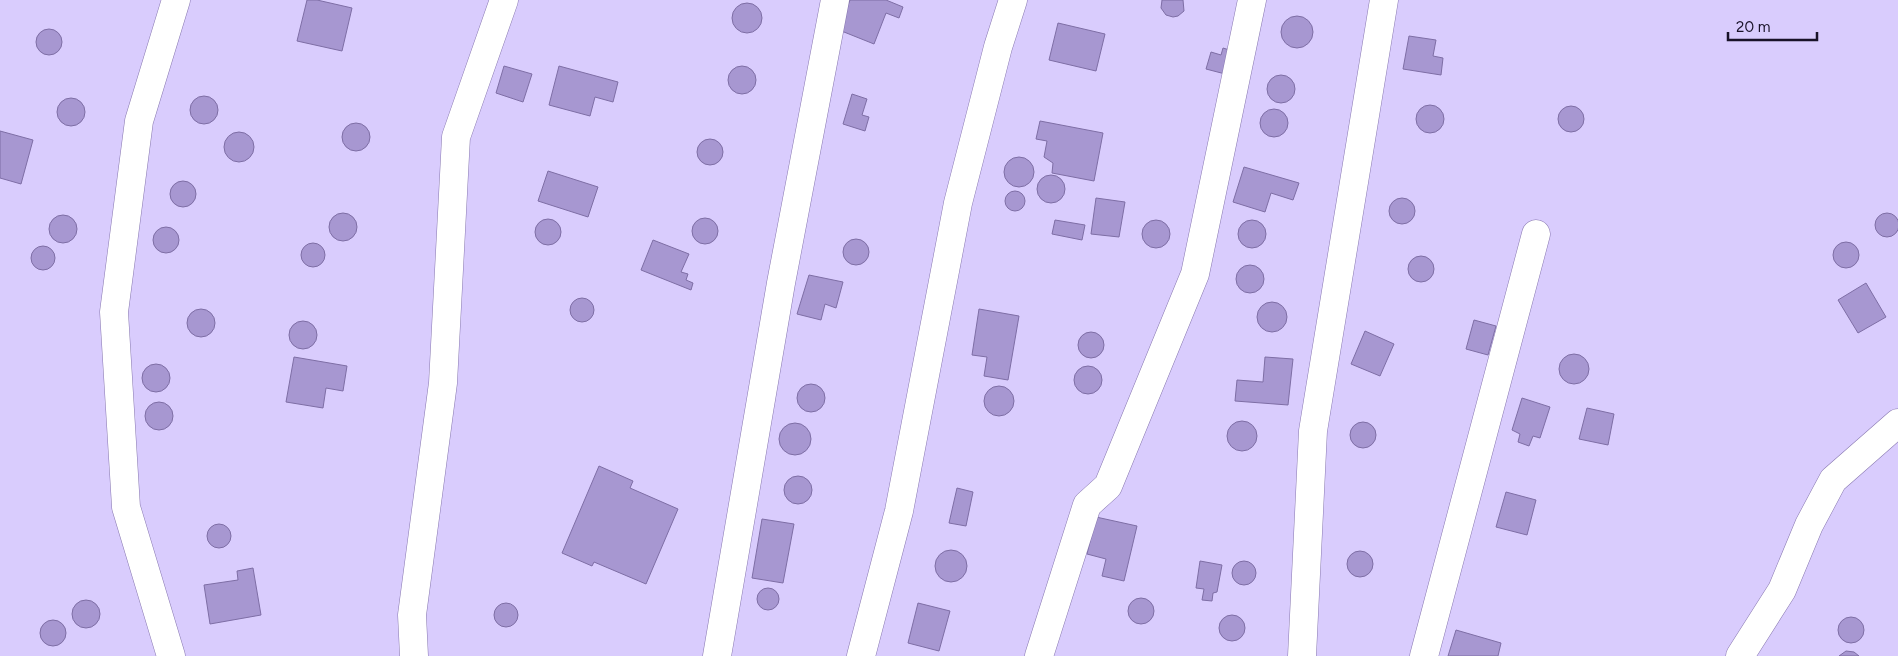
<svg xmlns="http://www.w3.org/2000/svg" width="1898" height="656" viewBox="0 0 1898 656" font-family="Figtree,sans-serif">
<rect width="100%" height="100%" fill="#d9ccfd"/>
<path fill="#a797d1" stroke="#7e6ea5" d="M 307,0 L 317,0 L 352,8 L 342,51 L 297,41 Z
M 850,0 L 886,0 L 903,7 L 899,18 L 886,13 L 874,44 L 839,30 Z
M 1162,0 L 1183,0 L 1184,11 L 1178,16 L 1173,17 L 1166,15 L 1161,8 Z
M732 18a15 15 0 1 1 30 0a15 15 0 1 1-30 0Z
M1281 32a16 16 0 1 1 32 0a16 16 0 1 1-32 0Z
M 1058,23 L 1105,34 L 1096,71 L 1049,60 Z
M36 42a13 13 0 1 1 26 0a13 13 0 1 1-26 0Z
M 1409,36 L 1436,40 L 1433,56 L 1443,58 L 1441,75 L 1403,69 Z
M 1223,48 L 1236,52 L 1229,75 L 1206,69 L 1211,52 L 1221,55 Z
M 504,66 L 532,74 L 523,102 L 496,93 Z
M 559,66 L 618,82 L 613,102 L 595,97 L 590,116 L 549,105 Z
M728 80a14 14 0 1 1 28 0a14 14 0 1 1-28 0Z
M1267 89a14 14 0 1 1 28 0a14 14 0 1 1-28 0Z
M 852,94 L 867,99 L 862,115 L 869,117 L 865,131 L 843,124 Z
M190 110a14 14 0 1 1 28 0a14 14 0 1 1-28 0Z
M57 112a14 14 0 1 1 28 0a14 14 0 1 1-28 0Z
M1416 119a14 14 0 1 1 28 0a14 14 0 1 1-28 0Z
M1558 119a13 13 0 1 1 26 0a13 13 0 1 1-26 0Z
M1260 123a14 14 0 1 1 28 0a14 14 0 1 1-28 0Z
M 1040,121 L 1103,133 L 1094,181 L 1052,173 L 1053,163 L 1044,157 L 1047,141 L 1036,139 Z
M342 137a14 14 0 1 1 28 0a14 14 0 1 1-28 0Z
M 0,131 L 33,140 L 21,184 L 0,178 Z
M224 147a15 15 0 1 1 30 0a15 15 0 1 1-30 0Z
M697 152a13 13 0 1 1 26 0a13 13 0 1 1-26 0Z
M1004 172a15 15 0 1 1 30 0a15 15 0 1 1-30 0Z
M 1244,167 L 1299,183 L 1293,200 L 1271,193 L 1265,212 L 1233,202 Z
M 548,171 L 598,187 L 588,217 L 538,201 Z
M1037 189a14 14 0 1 1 28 0a14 14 0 1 1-28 0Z
M170 194a13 13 0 1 1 26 0a13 13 0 1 1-26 0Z
M1005 201a10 10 0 1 1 20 0a10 10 0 1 1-20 0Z
M 1096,198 L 1125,202 L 1119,237 L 1091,234 Z
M1389 211a13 13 0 1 1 26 0a13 13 0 1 1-26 0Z
M1875 225a12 12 0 1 1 24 0a12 12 0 1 1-24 0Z
M329 227a14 14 0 1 1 28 0a14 14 0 1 1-28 0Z
M49 229a14 14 0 1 1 28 0a14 14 0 1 1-28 0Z
M692 231a13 13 0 1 1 26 0a13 13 0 1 1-26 0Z
M535 232a13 13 0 1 1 26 0a13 13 0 1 1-26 0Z
M1238 234a14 14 0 1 1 28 0a14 14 0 1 1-28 0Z
M1142 234a14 14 0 1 1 28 0a14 14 0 1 1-28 0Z
M 1055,220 L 1085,225 L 1082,240 L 1052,234 Z
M153 240a13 13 0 1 1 26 0a13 13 0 1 1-26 0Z
M843 252a13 13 0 1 1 26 0a13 13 0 1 1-26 0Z
M 653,240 L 689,254 L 681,272 L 688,274 L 686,280 L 693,283 L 691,290 L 641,270 Z
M1833 255a13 13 0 1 1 26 0a13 13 0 1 1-26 0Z
M301 255a12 12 0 1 1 24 0a12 12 0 1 1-24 0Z
M31 258a12 12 0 1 1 24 0a12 12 0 1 1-24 0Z
M1408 269a13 13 0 1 1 26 0a13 13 0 1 1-26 0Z
M1236 279a14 14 0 1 1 28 0a14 14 0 1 1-28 0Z
M 809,275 L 843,282 L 836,308 L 825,304 L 821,320 L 797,314 Z
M 1866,283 L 1886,317 L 1858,333 L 1838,300 Z
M570 310a12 12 0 1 1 24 0a12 12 0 1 1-24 0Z
M1257 317a15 15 0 1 1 30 0a15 15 0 1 1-30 0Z
M 979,309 L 1019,316 L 1008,380 L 984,376 L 987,357 L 972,355 Z
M187 323a14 14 0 1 1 28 0a14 14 0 1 1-28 0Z
M 1474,320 L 1496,326 L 1488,355 L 1466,349 Z
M289 335a14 14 0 1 1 28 0a14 14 0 1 1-28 0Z
M 1365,331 L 1394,344 L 1380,376 L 1351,364 Z
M1078 345a13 13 0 1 1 26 0a13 13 0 1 1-26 0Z
M1559 369a15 15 0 1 1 30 0a15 15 0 1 1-30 0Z
M 294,357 L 347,366 L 343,391 L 326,388 L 323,408 L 286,402 Z
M 1265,357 L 1293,359 L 1288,405 L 1235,401 L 1237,380 L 1263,382 Z
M142 378a14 14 0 1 1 28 0a14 14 0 1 1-28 0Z
M1074 380a14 14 0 1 1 28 0a14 14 0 1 1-28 0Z
M797 398a14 14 0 1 1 28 0a14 14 0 1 1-28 0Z
M984 401a15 15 0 1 1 30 0a15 15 0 1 1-30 0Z
M 1522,398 L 1550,407 L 1540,438 L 1533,436 L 1529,446 L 1518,442 L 1520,434 L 1512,430 Z
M145 416a14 14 0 1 1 28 0a14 14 0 1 1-28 0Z
M 1587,408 L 1614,414 L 1608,445 L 1579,439 Z
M1227 436a15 15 0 1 1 30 0a15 15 0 1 1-30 0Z
M1350 435a13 13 0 1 1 26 0a13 13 0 1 1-26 0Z
M779 439a16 16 0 1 1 32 0a16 16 0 1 1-32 0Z
M 599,466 L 633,481 L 630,488 L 678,509 L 646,584 L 594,562 L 592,566 L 562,553 Z
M784 490a14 14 0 1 1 28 0a14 14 0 1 1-28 0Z
M 957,488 L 973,492 L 966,526 L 949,523 Z
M 1506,492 L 1536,500 L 1527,535 L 1496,527 Z
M 1096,517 L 1137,526 L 1124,581 L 1102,576 L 1106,559 L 1087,554 Z
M 762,519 L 794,524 L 783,583 L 752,578 Z
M207 536a12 12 0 1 1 24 0a12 12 0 1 1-24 0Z
M935 566a16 16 0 1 1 32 0a16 16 0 1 1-32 0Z
M1347 564a13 13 0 1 1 26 0a13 13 0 1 1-26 0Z
M1232 573a12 12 0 1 1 24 0a12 12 0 1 1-24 0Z
M 1200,561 L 1222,565 L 1217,592 L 1213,593 L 1212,601 L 1202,600 L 1204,589 L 1196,588 Z
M 253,568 L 261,615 L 210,624 L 204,585 L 238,580 L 237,571 Z
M757 599a11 11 0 1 1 22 0a11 11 0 1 1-22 0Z
M1128 611a13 13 0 1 1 26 0a13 13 0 1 1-26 0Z
M72 614a14 14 0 1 1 28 0a14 14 0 1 1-28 0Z
M494 615a12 12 0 1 1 24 0a12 12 0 1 1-24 0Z
M 918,603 L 950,611 L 939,651 L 908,643 Z
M1219 628a13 13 0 1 1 26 0a13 13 0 1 1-26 0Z
M1838 630a13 13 0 1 1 26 0a13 13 0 1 1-26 0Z
M40 633a13 13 0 1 1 26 0a13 13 0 1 1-26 0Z
M 1456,630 L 1501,643 L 1498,656 L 1448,656 Z
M 1846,651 L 1854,652 L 1859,656 L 1839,656 Z"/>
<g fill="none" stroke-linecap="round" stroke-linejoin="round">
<defs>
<path id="minor" d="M 171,656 L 126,507 L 114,312 L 139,121 L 176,0
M 414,656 L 412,615 L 443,383 L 456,137 L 504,0
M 717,656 L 781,283 L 835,0
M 861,656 L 899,511 L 958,203 L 998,47 L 1013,0
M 1039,656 L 1087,505 L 1108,486 L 1195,274 L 1252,0
M 1302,656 L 1313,431 L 1384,0
M 1424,656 L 1536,234
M 1740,656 L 1782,590 L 1809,525 L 1833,480 L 1898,423"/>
</defs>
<use href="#minor" stroke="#8878b0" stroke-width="29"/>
<use href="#minor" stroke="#fff" stroke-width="28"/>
</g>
<path d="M1728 32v8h89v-8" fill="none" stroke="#191228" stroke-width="2.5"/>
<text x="1736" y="32" font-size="15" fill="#191228" stroke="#d9ccfd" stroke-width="4" paint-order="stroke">20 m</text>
</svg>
